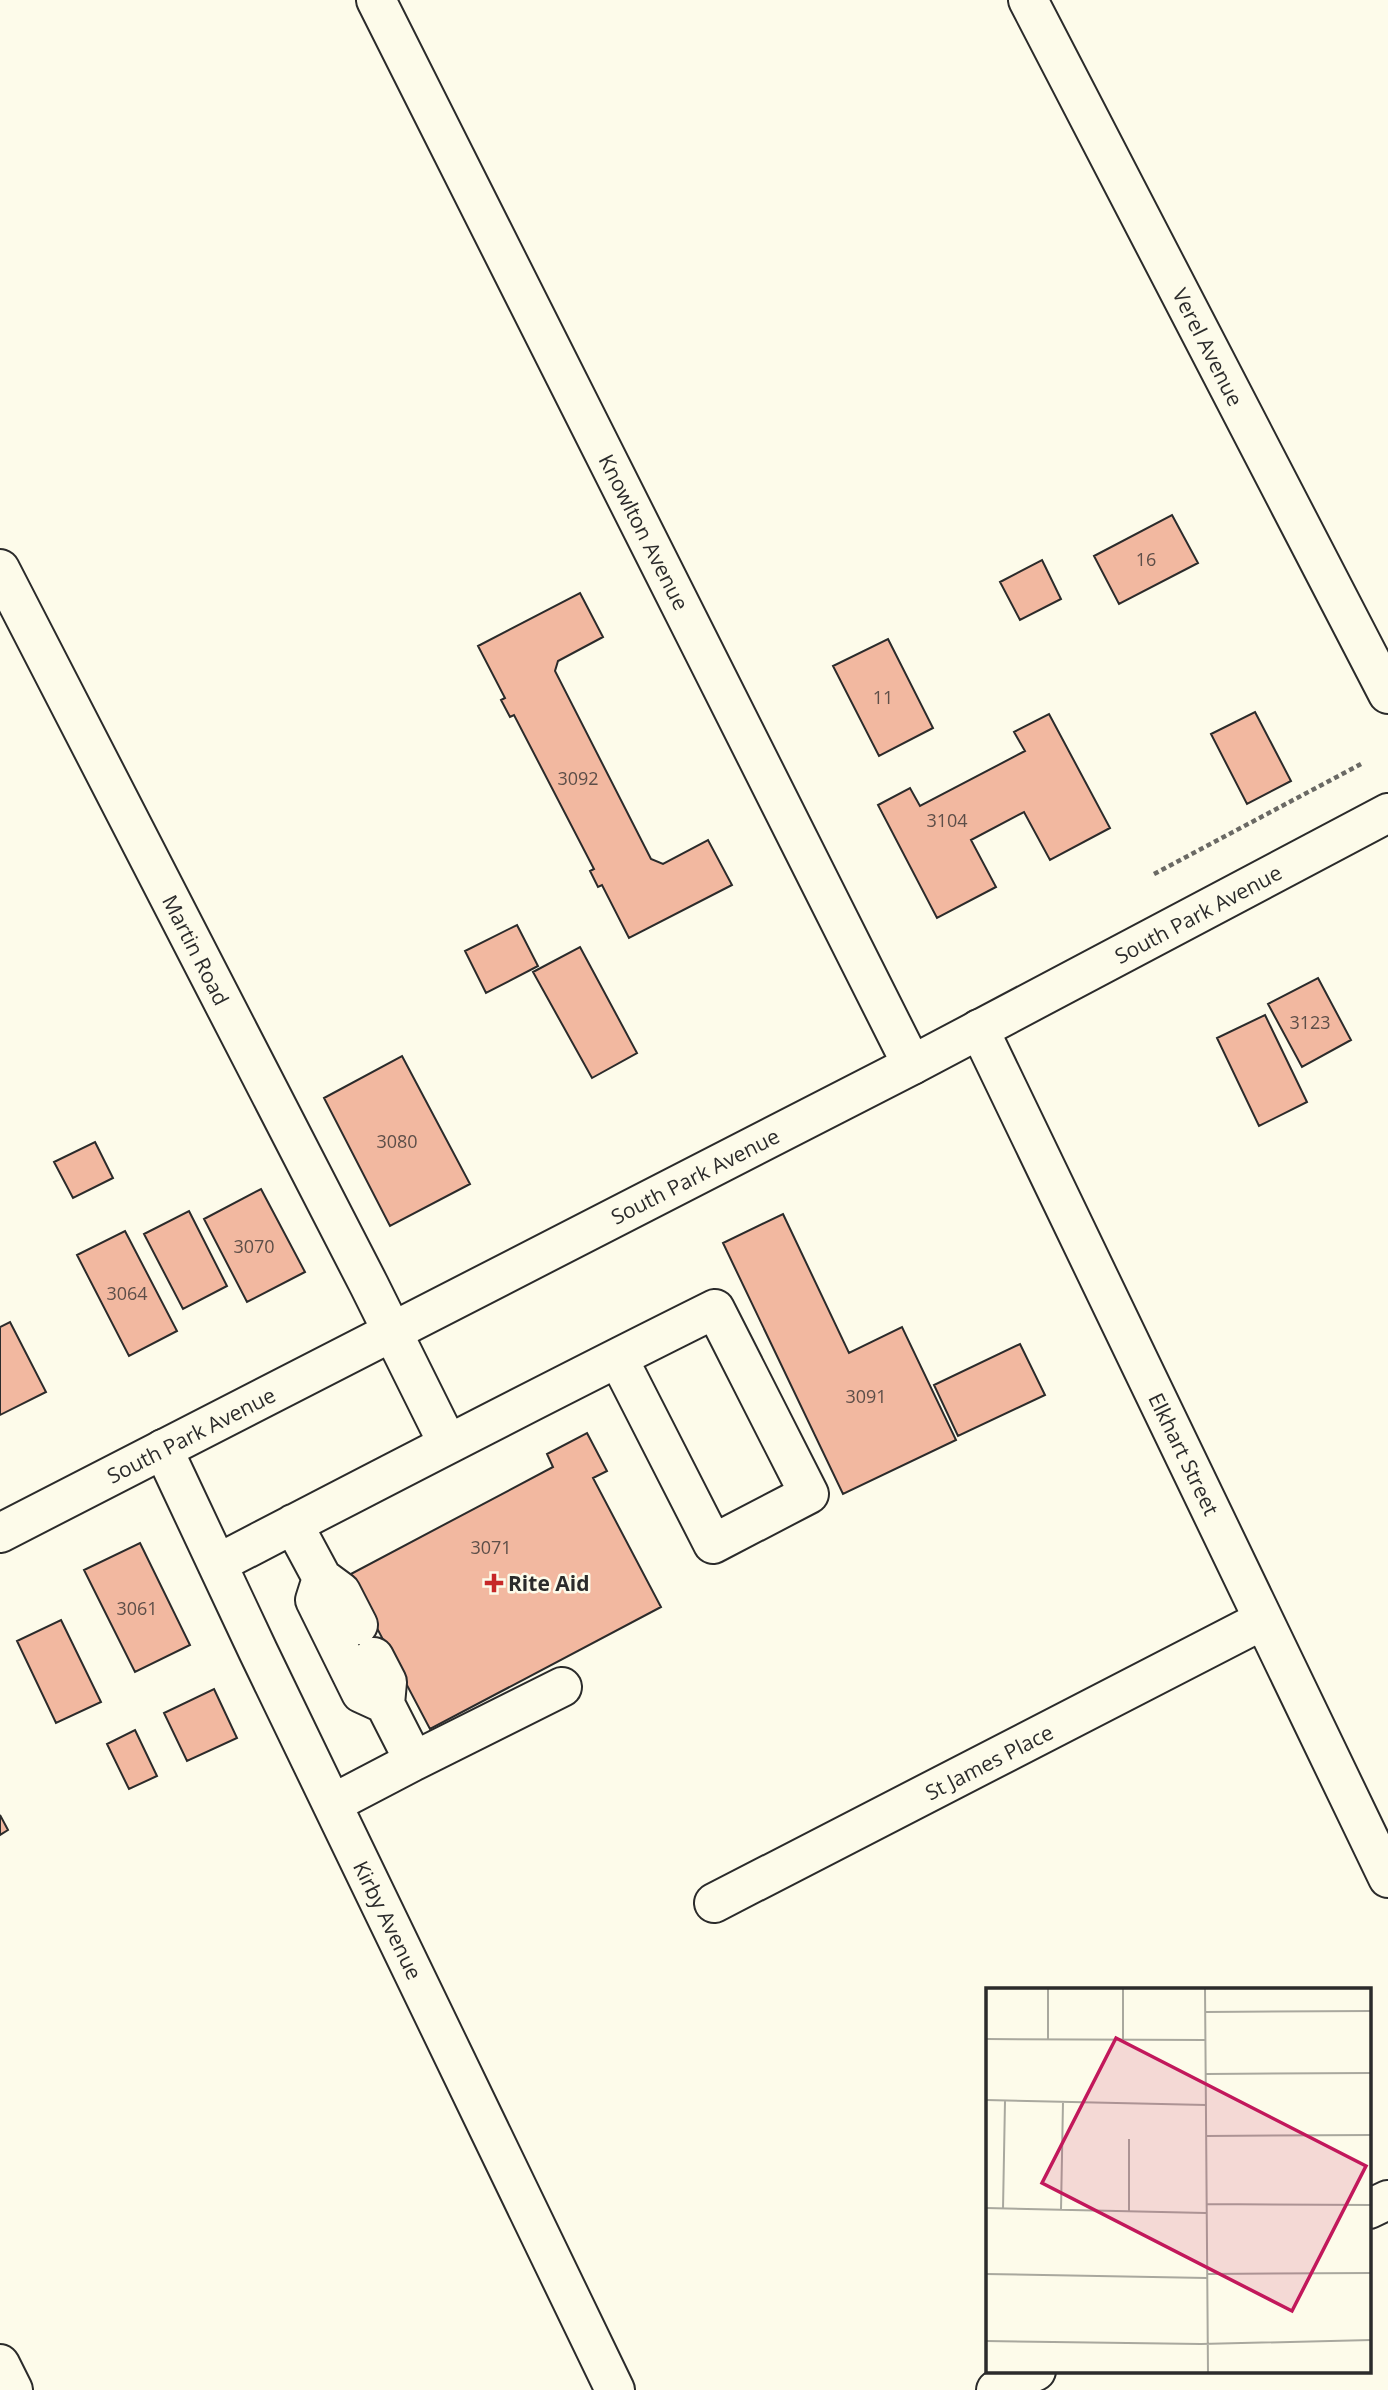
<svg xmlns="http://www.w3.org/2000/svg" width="1388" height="2390" viewBox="0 0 1388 2390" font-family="'Open Sans',sans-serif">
<rect width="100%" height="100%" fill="#fdfbea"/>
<path fill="#f2b8a0" stroke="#2b2b2b" stroke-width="2" d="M 1172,515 L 1198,563 L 1119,604 L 1094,556 Z
M 1042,560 L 1061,599 L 1020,620 L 1000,582 Z
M 580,593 L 603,637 L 558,661 L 555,671 L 651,859 L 663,864 L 708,840 L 732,885 L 629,938 L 602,885 L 598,887 L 590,871 L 594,869 L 514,715 L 510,717 L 501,700 L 505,698 L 478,646 Z
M 888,639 L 933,728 L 879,756 L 833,666 Z
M 1255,712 L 1291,781 L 1247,804 L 1211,734 Z
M 1049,714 L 1110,828 L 1050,860 L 1024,812 L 971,840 L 996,887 L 937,918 L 878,805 L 910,788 L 920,806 L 1025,751 L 1014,732 Z
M 517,925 L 538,966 L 486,993 L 465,951 Z
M 580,947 L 637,1053 L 592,1078 L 533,972 Z
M 1318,978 L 1351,1040 L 1302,1067 L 1268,1004 Z
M 1265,1015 L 1307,1102 L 1259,1126 L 1217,1038 Z
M 402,1056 L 470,1184 L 390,1226 L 324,1098 Z
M 95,1142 L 113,1178 L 73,1198 L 54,1162 Z
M 261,1189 L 305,1272 L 247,1302 L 204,1219 Z
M 189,1211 L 227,1286 L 183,1309 L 144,1234 Z
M 783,1214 L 849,1353 L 902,1327 L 956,1440 L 843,1494 L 723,1243 Z
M 125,1231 L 177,1331 L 129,1356 L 77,1255 Z
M 10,1322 L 46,1392 L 0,1415 L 0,1327 Z
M 1020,1344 L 1045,1395 L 958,1436 L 934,1385 Z
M 587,1433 L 607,1471 L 593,1478 L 661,1607 L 430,1729 L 349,1575 L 553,1467 L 547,1454 Z
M 140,1543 L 190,1645 L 135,1672 L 84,1570 Z
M 61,1620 L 101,1702 L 56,1723 L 17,1641 Z
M 214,1689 L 237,1738 L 187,1761 L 164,1713 Z
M 135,1730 L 157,1776 L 129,1789 L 107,1744 Z
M 0,1815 L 8,1830 L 0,1835 Z"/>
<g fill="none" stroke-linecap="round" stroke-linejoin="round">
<defs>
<path id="minor" d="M 376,0 L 912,1065
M 1028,0 L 1388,694
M 0,569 L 369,1285 L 448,1444
M 979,1029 L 1388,1878
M 163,1449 L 258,1651 L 615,2390
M 293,1524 L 322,1578 L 341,1592 L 358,1625
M 217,1564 C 382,1478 548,1392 715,1309 L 809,1494 L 713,1544 L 618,1358
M 322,1578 L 315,1600 L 361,1693 L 385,1704
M 414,1761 L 562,1687
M 332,1804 L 414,1761 L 385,1704 L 387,1682 L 374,1657
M 714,1903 L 1263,1620
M 1369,2209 L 1388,2200
M 0,2364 L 13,2390
M 996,2390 L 1036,2371"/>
<path id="major" d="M 0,1533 L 912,1065 L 1388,813"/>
</defs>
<use href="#minor" stroke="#2b2b2b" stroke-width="42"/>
<use href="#major" stroke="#2b2b2b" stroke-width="42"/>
<path stroke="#6a6964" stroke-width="4.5" stroke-dasharray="5 3.5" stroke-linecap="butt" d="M 1154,874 L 1361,764"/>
<use href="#minor" stroke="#fdfbea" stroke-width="38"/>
<use href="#major" stroke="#fdfbea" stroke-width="38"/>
</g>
<path fill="#c62828" stroke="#fdfbea" stroke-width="2.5" d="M490.5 1572.5h7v7h7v7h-7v7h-7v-7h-7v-7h7z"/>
<g text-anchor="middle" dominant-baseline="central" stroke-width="5" stroke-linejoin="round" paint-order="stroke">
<g font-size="18" fill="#5d4e48">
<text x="1146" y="559">16</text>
<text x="883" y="697">11</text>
<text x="578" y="778">3092</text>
<text x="947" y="820">3104</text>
<text x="1310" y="1022">3123</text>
<text x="397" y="1141">3080</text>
<text x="254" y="1246">3070</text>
<text x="127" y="1293">3064</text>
<text x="866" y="1396">3091</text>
<text x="491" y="1547">3071</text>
<text x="137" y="1608">3061</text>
</g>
<g font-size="21" fill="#2b2b2b" stroke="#fdfbea">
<text transform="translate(1208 347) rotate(63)">Verel Avenue</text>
<text transform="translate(644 532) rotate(63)">Knowlton Avenue</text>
<text transform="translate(1198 914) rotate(-28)">South Park Avenue</text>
<text transform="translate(196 950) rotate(63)">Martin Road</text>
<text transform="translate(695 1176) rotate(-27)">South Park Avenue</text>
<text transform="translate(191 1435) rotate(-27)">South Park Avenue</text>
<text transform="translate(1184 1454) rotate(64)">Elkhart Street</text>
<text transform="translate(989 1762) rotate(-27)">St James Place</text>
<text transform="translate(388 1920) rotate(64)">Kirby Avenue</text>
</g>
<g font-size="21" font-weight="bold" fill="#2b2b2b" stroke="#fdfbea" text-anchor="start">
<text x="508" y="1583">Rite Aid</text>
</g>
</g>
<g transform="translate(986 1988)">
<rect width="385" height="385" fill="#fdfbea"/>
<path fill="none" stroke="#a9a89e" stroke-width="2" d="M 62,0 L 62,51M 219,0 L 222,385M 219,24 L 385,23M 0,51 L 219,52M 137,51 L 137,0M 220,86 L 385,85M 0,112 L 220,117M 220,148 L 385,147M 143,151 L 143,223M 220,216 L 385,217M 0,220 L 220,225M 17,221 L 19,113M 75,222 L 77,114M 0,286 L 221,290M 221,286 L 385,285M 0,353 L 215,356 L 385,352"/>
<path fill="#c2185b" fill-opacity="0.15" stroke="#c2185b" stroke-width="3.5" d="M 130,50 L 380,178 L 306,323 L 56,195 Z"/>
<rect width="385" height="385" fill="none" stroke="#2b2b2b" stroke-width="3.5"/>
</g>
</svg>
